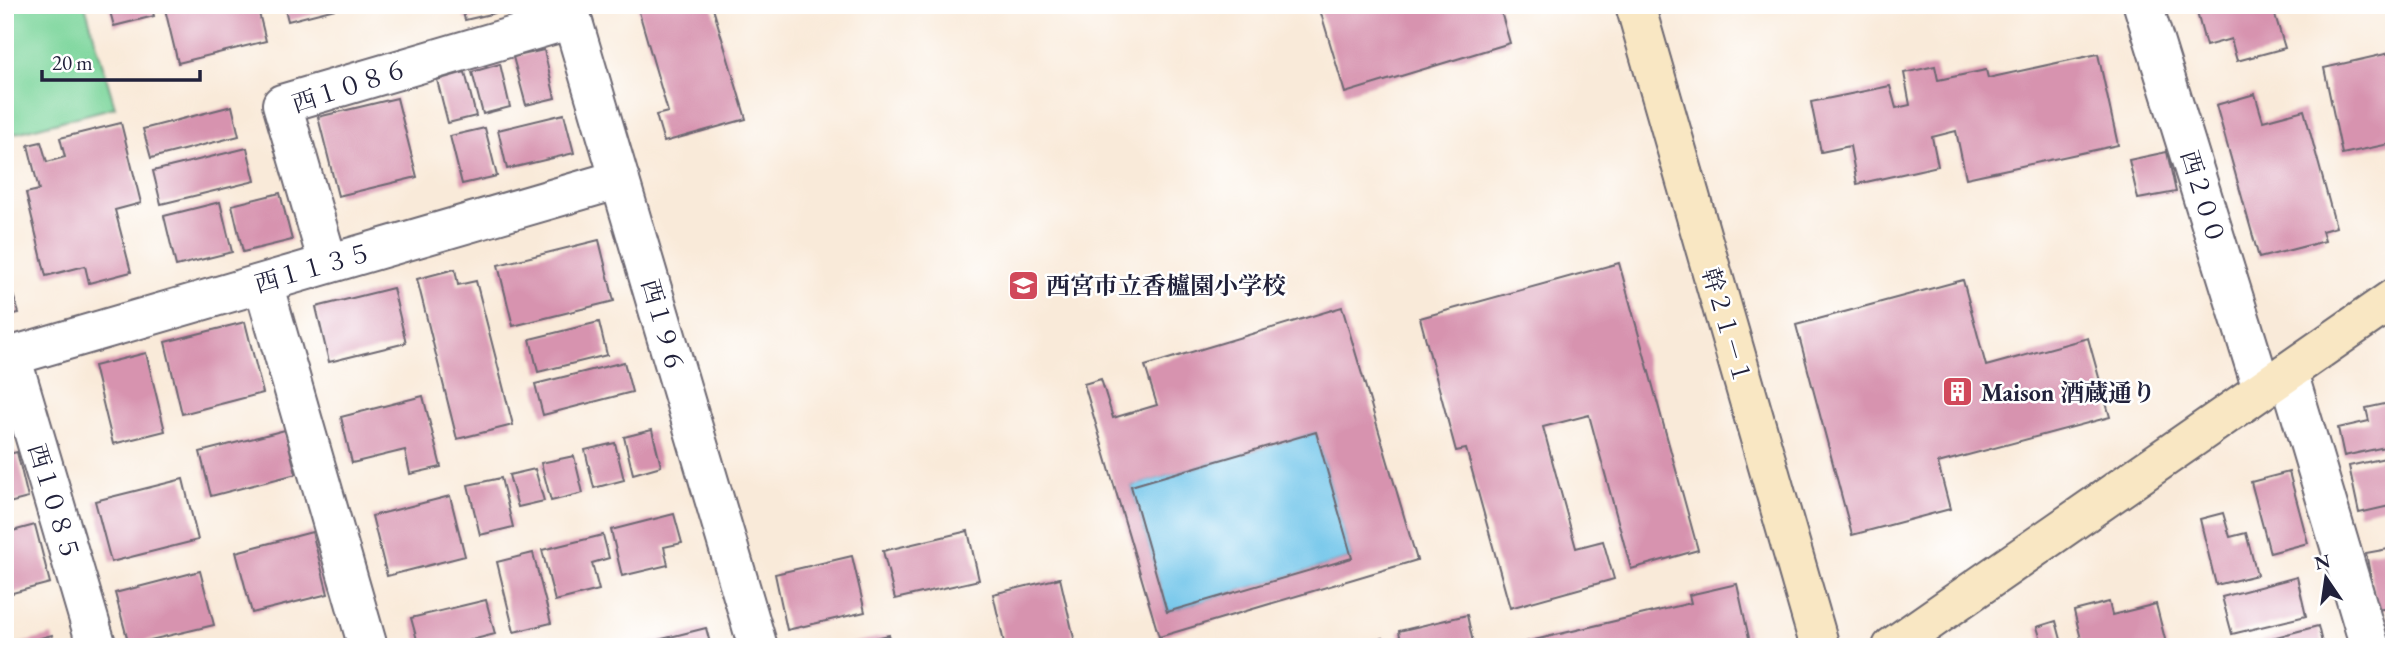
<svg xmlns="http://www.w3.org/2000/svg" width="2399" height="652" viewBox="0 0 2399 652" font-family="'EB Garamond','Noto Serif JP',serif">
<rect width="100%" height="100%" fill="#fff"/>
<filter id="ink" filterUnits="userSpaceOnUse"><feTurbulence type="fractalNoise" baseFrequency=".0143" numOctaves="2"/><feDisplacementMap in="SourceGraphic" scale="14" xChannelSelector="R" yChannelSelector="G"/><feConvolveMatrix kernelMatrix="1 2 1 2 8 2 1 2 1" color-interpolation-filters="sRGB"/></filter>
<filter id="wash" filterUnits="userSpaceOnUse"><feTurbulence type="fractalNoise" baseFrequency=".00686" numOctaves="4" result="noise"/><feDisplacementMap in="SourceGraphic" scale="28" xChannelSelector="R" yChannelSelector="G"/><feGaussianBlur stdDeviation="1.57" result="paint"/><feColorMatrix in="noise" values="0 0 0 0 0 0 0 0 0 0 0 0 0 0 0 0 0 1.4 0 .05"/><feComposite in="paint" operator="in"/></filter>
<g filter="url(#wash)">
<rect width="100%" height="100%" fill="#f9ead9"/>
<path fill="#7bd59b" stroke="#4e7c6b" stroke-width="2" d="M 5,5 L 85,5 L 115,107 L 5,136 Z"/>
<path fill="#6cc3e9" stroke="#477292" stroke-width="2" d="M 1316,432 L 1352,558 L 1167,612 L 1131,486 Z"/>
<g id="blocks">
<path fill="#d793af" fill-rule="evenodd" d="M 120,5 L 151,5 L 154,16 L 114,26 L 109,8 Z
M 164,5 L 257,5 L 266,41 L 178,63 Z
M 284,5 L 347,5 L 347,6 L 288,21 Z
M 461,5 L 516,5 L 517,8 L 465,20 Z
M 637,5 L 712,5 L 746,119 L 664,142 L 656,115 L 668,112 Z
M 1337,5 L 1499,5 L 1510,43 L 1345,93 L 1320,10 Z
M 2195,5 L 2272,5 L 2285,48 L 2237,61 L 2231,39 L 2206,46 Z
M 544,50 L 555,98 L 526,105 L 513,57 Z
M 2394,52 L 2394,143 L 2342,154 L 2324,68 Z
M 2098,54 L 2118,145 L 1966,178 L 1956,131 L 1932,137 L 1938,166 L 1857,184 L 1850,146 L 1821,152 L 1811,102 L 1890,86 L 1896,108 L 1910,105 L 1904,73 L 1935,66 L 1938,80 L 1986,70 L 1988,78 Z
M 500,64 L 510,107 L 483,114 L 472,72 Z
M 465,72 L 476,116 L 448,123 L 437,80 Z
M 2255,94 L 2263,121 L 2304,110 L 2336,227 L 2322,231 L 2325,241 L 2259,258 L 2216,105 Z
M 397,98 L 417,177 L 338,196 L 318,117 Z
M 232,106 L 239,136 L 151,158 L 143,129 Z
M 564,114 L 574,153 L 507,169 L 498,130 Z
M 121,123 L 141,203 L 115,210 L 131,272 L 89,283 L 85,266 L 46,276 L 26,193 L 39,190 L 28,145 L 41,142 L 47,162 L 65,157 L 60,138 Z
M 485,128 L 497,176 L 462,184 L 450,136 Z
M 247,148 L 255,181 L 161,204 L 153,171 Z
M 2167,152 L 2176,192 L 2138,199 L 2129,160 Z
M 280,193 L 292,240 L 243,252 L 232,205 Z
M 220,202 L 232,252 L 176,266 L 164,216 Z
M 599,240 L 614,301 L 513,326 L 498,265 Z
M 1619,263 L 1698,550 L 1631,569 L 1589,415 L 1543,427 L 1576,548 L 1603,541 L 1614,579 L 1510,608 L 1466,449 L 1456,451 L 1420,318 Z
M 455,269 L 458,285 L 476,281 L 513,425 L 457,439 L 417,279 Z
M 5,270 L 19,313 L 5,316 Z
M 1963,280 L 1986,366 L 2088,338 L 2110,417 L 1938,463 L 1950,509 L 1852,535 L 1796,325 Z
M 393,288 L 406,343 L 329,362 L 316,307 Z
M 1342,307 L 1417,560 L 1159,637 L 1084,384 L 1101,379 L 1113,418 L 1157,405 L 1145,366 ZM 1316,432 L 1352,558 L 1167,612 L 1131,486 Z
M 245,322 L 263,393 L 182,414 L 165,342 Z
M 599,322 L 607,355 L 538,372 L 530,339 Z
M 146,353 L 165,431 L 113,444 L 94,366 Z
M 624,362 L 632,392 L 543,415 L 535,384 Z
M 423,396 L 441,467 L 410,474 L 405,450 L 352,463 L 341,417 Z
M 2394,402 L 2394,445 L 2344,456 L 2338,428 L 2369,421 L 2366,408 Z
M 5,410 L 13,436 L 5,439 Z
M 285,430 L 296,474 L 211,496 L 200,452 Z
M 652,430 L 661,466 L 633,474 L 624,437 Z
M 615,443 L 624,480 L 594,488 L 585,450 Z
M 17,452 L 28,498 L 5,504 L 5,455 Z
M 574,456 L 583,493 L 551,501 L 541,463 Z
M 2394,456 L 2394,505 L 2359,513 L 2349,466 Z
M 535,469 L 544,501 L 518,507 L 509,475 Z
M 2289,472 L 2308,543 L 2270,553 L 2251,482 Z
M 501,478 L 513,527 L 480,535 L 468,485 Z
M 183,479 L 198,540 L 111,562 L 95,501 Z
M 450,496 L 465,556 L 387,576 L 372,516 Z
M 2223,513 L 2230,537 L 2246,533 L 2257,575 L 2216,585 L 2200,519 Z
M 674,514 L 682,543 L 664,547 L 668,565 L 622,576 L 611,530 Z
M 35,525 L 50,583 L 5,595 L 5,533 Z
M 968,531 L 979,580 L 895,599 L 883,551 Z
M 312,532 L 328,594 L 252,613 L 236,552 Z
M 603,535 L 609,558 L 592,563 L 599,590 L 555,601 L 542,550 Z
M 2394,548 L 2394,607 L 2377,610 L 2366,553 Z
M 533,553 L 551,623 L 514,632 L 497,562 Z
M 852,556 L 865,612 L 787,630 L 775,574 Z
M 200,571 L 214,625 L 129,645 L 115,593 Z
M 2297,577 L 2306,616 L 2232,634 L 2222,597 Z
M 1060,578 L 1076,647 L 1005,647 L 993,594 Z
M 1737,584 L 1751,647 L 1505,647 L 1691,603 L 1689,595 Z
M 486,600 L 495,634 L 444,647 L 419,647 L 411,618 Z
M 2109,602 L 2112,615 L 2156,604 L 2167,647 L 2083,647 L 2074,611 Z
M 1467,615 L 1474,647 L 1402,647 L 1399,631 Z
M 2056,621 L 2063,647 L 2028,647 L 2042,643 L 2037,627 Z
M 2318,626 L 2323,647 L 2241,647 L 2241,646 Z
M 706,628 L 711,647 L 634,647 L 634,646 Z
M 52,635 L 55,647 L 11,647 L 11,646 Z
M 889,635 L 891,647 L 839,647 L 839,646 Z
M 1383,638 L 1385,647 L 1350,647 L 1349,646 Z"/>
</g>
</g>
<g filter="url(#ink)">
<use href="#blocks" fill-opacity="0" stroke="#6d6872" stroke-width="2"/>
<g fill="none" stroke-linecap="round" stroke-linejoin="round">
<defs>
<path id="street" d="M 568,5 L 758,647
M 2143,5 L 2262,389
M 328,263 L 282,104 L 572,19
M 263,283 L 368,647
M 11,356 L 97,647
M 5,358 L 620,179
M 2288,372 L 2370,647"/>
<path id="secondary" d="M 1635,5 L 1820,647
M 1892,647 L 2394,298"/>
</defs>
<use href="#street" stroke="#6d6872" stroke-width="42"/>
<use href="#secondary" stroke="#6d6872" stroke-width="42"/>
<use href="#street" stroke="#fff" stroke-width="38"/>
<use href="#secondary" stroke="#f9e7c3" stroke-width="38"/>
</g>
</g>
<defs>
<symbol id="school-square" viewBox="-11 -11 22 22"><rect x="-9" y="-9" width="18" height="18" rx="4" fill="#d1495b" stroke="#fff"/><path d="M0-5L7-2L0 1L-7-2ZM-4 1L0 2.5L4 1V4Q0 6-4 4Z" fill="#fff"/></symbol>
<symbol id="building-square" viewBox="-11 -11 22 22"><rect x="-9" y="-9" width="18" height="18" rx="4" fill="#d1495b" stroke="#fff"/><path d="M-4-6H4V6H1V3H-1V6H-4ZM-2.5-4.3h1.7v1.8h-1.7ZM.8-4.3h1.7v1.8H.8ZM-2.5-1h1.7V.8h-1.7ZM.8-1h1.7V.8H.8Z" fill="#fff"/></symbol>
</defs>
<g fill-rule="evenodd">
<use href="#school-square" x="1006" y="268" width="35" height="35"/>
<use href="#building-square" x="1940" y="374" width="35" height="35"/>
</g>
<g text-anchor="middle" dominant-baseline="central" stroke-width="5" stroke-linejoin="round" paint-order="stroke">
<g font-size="24" fill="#22223b" stroke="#fff">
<text transform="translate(350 86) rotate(-18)">西１０８６</text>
<text transform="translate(2203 197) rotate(73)">西２００</text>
<text transform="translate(313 268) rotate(-16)">西１１３５</text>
<text transform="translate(663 326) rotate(74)">西１９６</text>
<text transform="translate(1727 326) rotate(74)">幹２１－１</text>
<text transform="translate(54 502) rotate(73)">西１０８５</text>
</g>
<g font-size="24" font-weight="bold" fill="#22223b" stroke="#fff" text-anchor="start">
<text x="1046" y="285">西宮市立香櫨園小学校</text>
<text x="1981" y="392">Maison 酒蔵通り</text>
</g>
</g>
<rect width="2399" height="652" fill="none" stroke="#fff" stroke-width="28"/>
<g transform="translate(2326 578) rotate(347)" stroke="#ffffff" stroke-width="5" paint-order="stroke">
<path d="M0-5L12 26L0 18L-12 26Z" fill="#22223b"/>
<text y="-10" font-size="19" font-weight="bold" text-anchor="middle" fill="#22223b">N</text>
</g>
<path d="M42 70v10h158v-10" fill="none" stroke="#22223b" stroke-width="3.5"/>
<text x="52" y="70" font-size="21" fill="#22223b" stroke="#ffffff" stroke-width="5" paint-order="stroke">20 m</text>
</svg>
